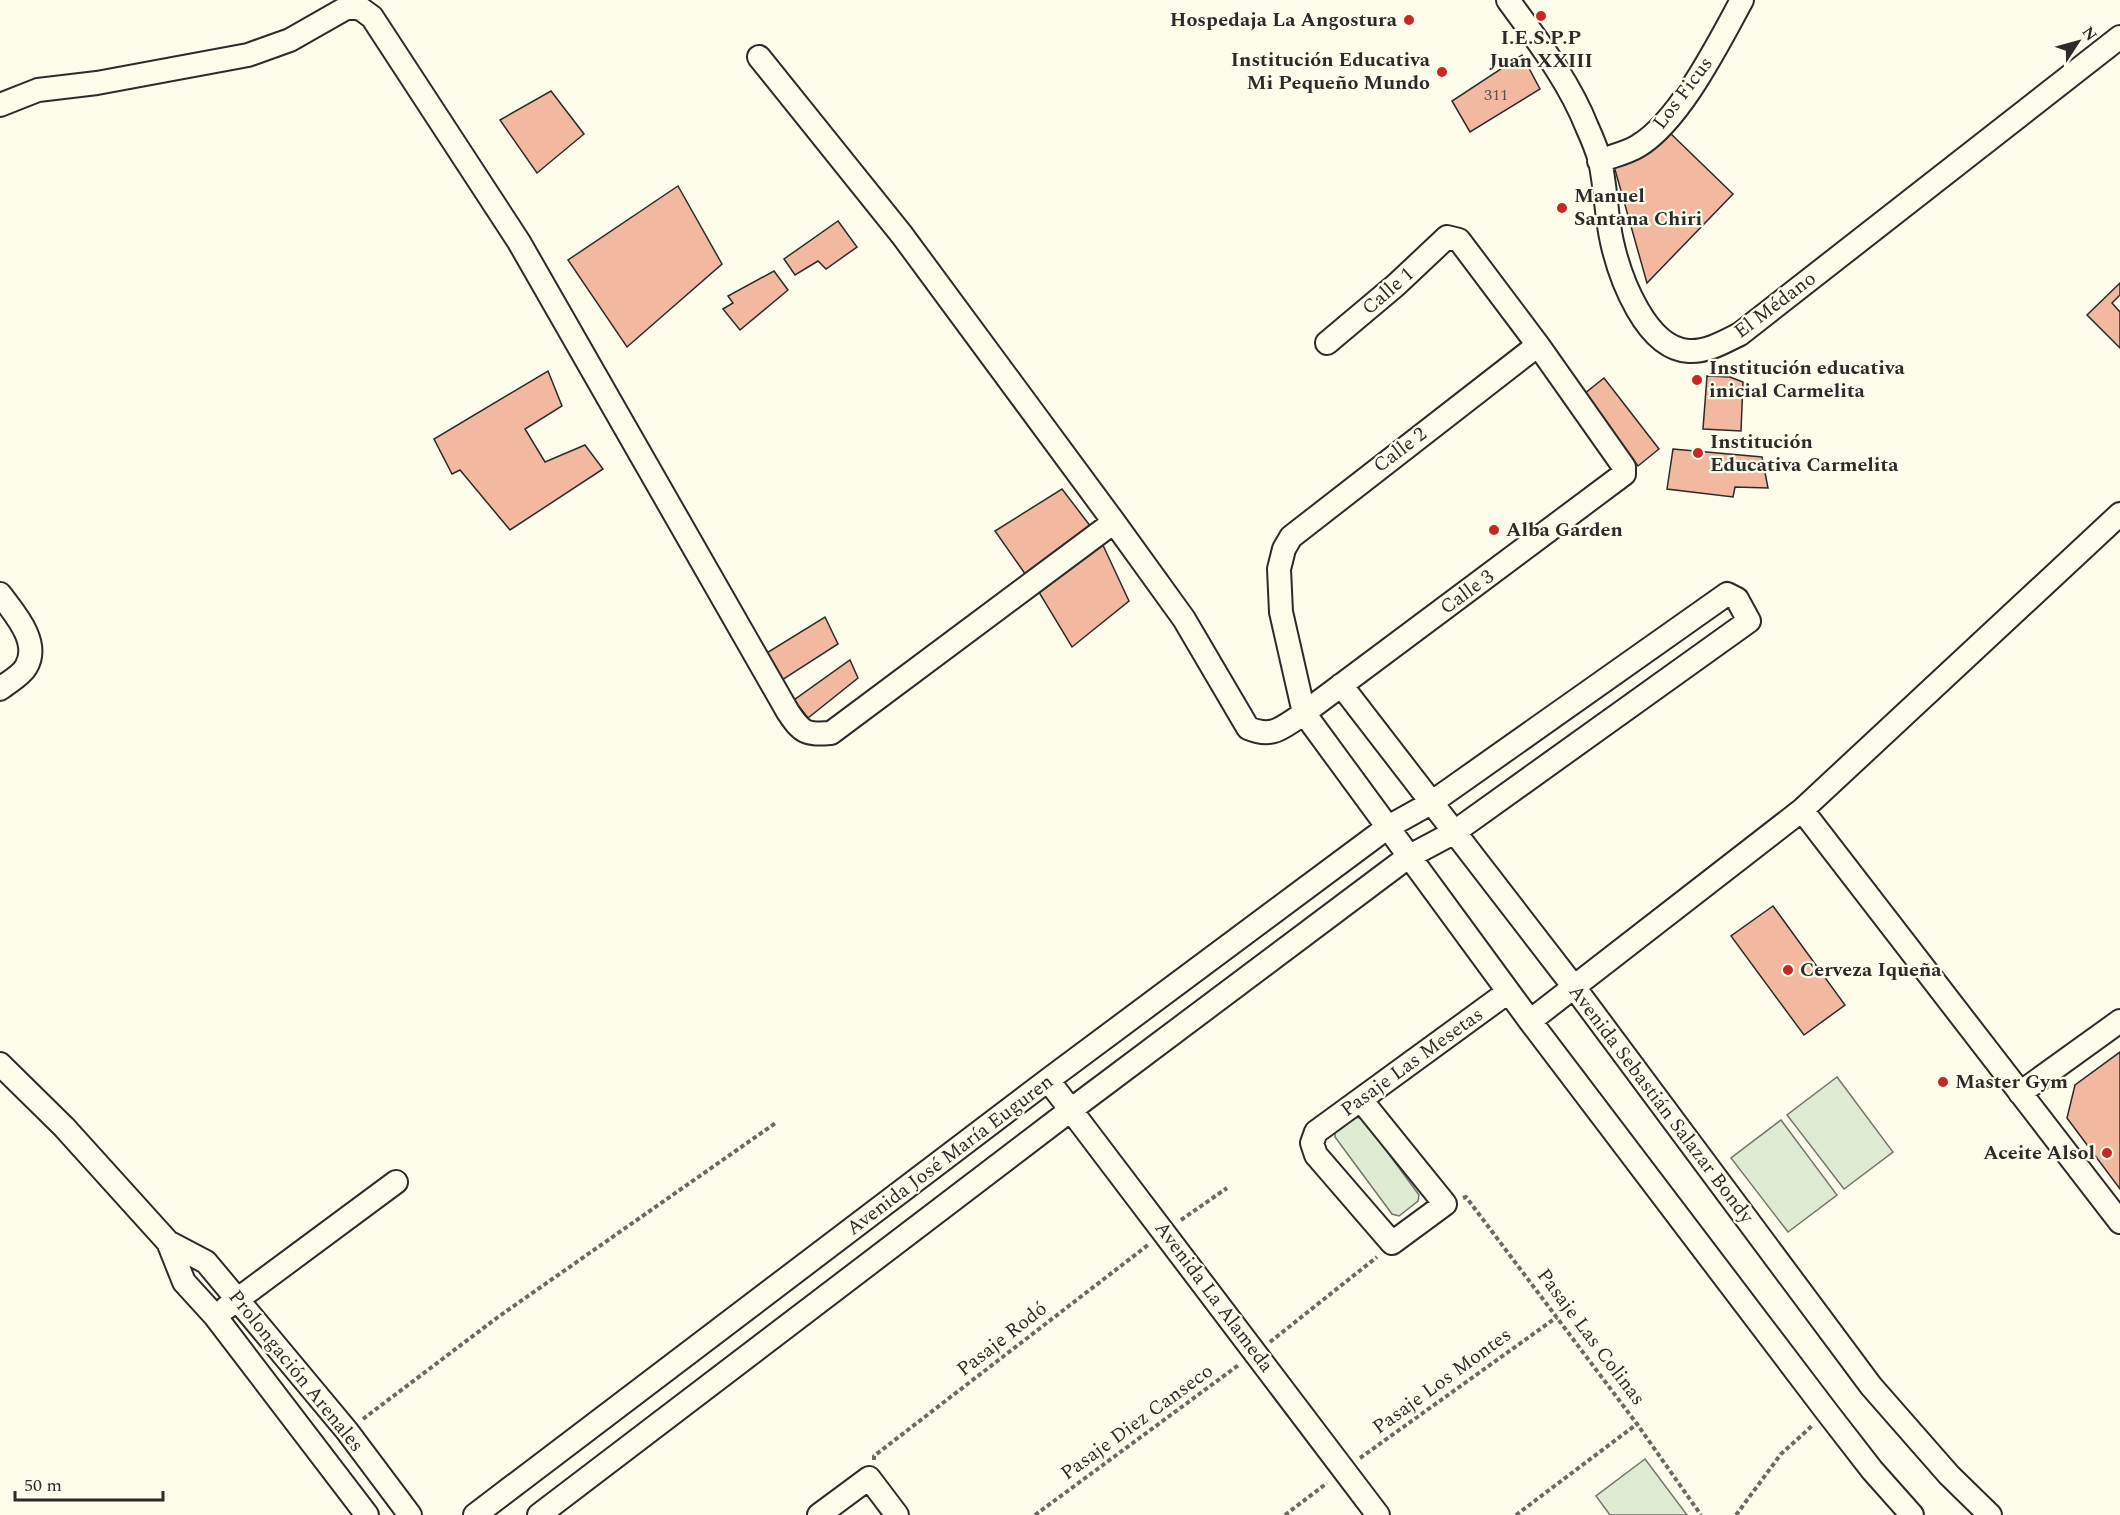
<svg xmlns="http://www.w3.org/2000/svg" width="2120" height="1515" viewBox="0 0 2120 1515" font-family="Spectral,serif">
<rect width="100%" height="100%" fill="#fdfbea"/>
<path fill="#deebd1" stroke="#74746e" stroke-width="1.5" d="M 1837,1077 L 1893,1152 L 1844,1189 L 1787,1115 Z
M 1352,1116 L 1363,1119 L 1419,1195 L 1418,1201 L 1399,1216 L 1392,1214 L 1335,1137 L 1335,1130 Z
M 1781,1120 L 1837,1195 L 1788,1232 L 1731,1158 Z
M 1645,1459 L 1687,1515 L 1610,1515 L 1596,1496 Z"/>
<path fill="#f2b8a0" stroke="#2b2b2b" stroke-width="1.5" d="M 1522,55 L 1540,89 L 1470,132 L 1452,101 Z
M 551,91 L 584,134 L 537,173 L 500,120 Z
M 1669,132 L 1733,194 L 1647,283 L 1614,166 Z
M 678,186 L 722,264 L 627,347 L 568,260 Z
M 838,221 L 857,247 L 826,269 L 818,261 L 795,275 L 784,259 Z
M 774,271 L 788,290 L 740,330 L 723,309 L 733,303 L 728,296 Z
M 2120,283 L 2120,295 L 2112,303 L 2120,312 L 2120,348 L 2087,315 Z
M 548,371 L 562,406 L 525,429 L 545,462 L 585,445 L 603,469 L 510,530 L 460,470 L 452,474 L 434,439 Z
M 1707,376 L 1730,377 L 1743,382 L 1741,431 L 1703,429 Z
M 1604,378 L 1659,449 L 1638,466 L 1584,394 Z
M 1673,449 L 1762,457 L 1768,488 L 1735,487 L 1733,497 L 1667,489 Z
M 1062,489 L 1091,527 L 1028,578 L 995,531 Z
M 1101,541 L 1129,601 L 1072,647 L 1037,589 Z
M 825,617 L 838,644 L 779,682 L 765,654 Z
M 850,660 L 858,678 L 808,718 L 794,700 Z
M 1773,906 L 1845,1005 L 1804,1035 L 1731,936 Z
M 2120,1052 L 2120,1189 L 2067,1118 L 2075,1085 Z"/>
<g fill="none" stroke-linecap="round" stroke-linejoin="round">
<defs>
<path id="minor" d="M 1508,0 C 1537,40 1569,81 1587,127 C 1592,138 1597,150 1600,161 C 1606,188 1606,216 1612,242 C 1620,278 1646,349 1689,351 C 1707,352 1724,342 1740,334 L 2120,37
M 759,57 L 902,235 L 1114,522 L 1184,619 L 1248,728 C 1272,738 1280,729 1300,716 L 1624,474 L 1624,467 L 1538,345 L 1459,240 L 1447,237 L 1396,285 L 1327,343
M 0,105 L 38,90 L 97,83 L 248,55 L 290,40 L 348,7 L 361,9 L 372,17 L 519,242 L 788,712 C 802,733 806,735 831,733 L 1114,522
M 1599,161 C 1612,156 1627,153 1638,146 C 1680,121 1719,42 1742,0
M 1538,345 L 1291,537 L 1284,549 L 1279,569 L 1281,612 L 1304,713 L 1530,1021 L 1827,1412 L 1872,1470 L 1912,1515
M 0,594 C 14,613 41,642 26,667 C 21,676 7,683 0,689
M 1341,685 L 1574,987 L 1871,1386 L 1949,1475 L 1990,1515
M 1802,810 L 2120,1222
M 1530,1021 L 1802,810 L 2120,514
M 0,1064 L 64,1127 L 168,1242 L 206,1262 L 347,1431 L 410,1515
M 1048,1080 L 1378,1515
M 2020,1093 L 2120,1021
M 1361,1100 L 1445,1204 L 1392,1243 L 1316,1155 L 1312,1143 L 1316,1132 L 1508,992
M 168,1242 L 184,1282 L 215,1316 L 367,1515
M 226,1308 L 396,1182
M 475,1515 L 1048,1080 L 1388,827 L 1431,803 L 1727,594 L 1737,599 L 1749,621 L 1453,833 L 1408,857 L 1072,1109 L 539,1515
M 819,1515 L 869,1478 L 897,1515"/>
</defs>
<use href="#minor" stroke="#2b2b2b" stroke-width="26"/>
<path stroke="#6a6964" stroke-width="4" stroke-dasharray="4.5 3" stroke-linecap="butt" d="M 1463,1198 L 1466,1197 L 1637,1424 L 1701,1515
M 1181,1220 L 1227,1188
M 1270,1342 L 1377,1257
M 363,1419 L 498,1317 L 777,1122
M 1360,1458 L 1557,1317
M 874,1460 L 874,1456 L 1148,1245
M 1035,1515 L 1240,1364
M 1285,1515 L 1327,1483
M 1516,1515 L 1637,1424
M 1736,1515 L 1781,1454 L 1813,1425"/>
<use href="#minor" stroke="#fdfbea" stroke-width="22"/>
</g>
<g fill="#c62828" stroke="#fdfbea" stroke-width="2">
<circle cx="1541" cy="16" r="6"/>
<circle cx="1409" cy="20" r="6"/>
<circle cx="1442" cy="72" r="6"/>
<circle cx="1562" cy="208" r="6"/>
<circle cx="1697" cy="380" r="6"/>
<circle cx="1698" cy="453" r="6"/>
<circle cx="1494" cy="530" r="6"/>
<circle cx="1788" cy="970" r="6"/>
<circle cx="1943" cy="1082" r="6"/>
<circle cx="2107" cy="1153" r="6"/>
</g>
<g text-anchor="middle" dominant-baseline="central" stroke-width="4.5" stroke-linejoin="round" paint-order="stroke">
<g font-size="16" fill="#5d4e48">
<text x="1496" y="95">311</text>
</g>
<g font-size="20" font-weight="bold" fill="#2b2b2b" stroke="#fdfbea" text-anchor="start">
<text x="1397" y="20" text-anchor="end">Hospedaja La Angostura</text>
<text x="1541" y="38" text-anchor="middle">I.E.S.P.P<tspan x="1541" dy="23">Juan XXIII</tspan></text>
<text x="1430" y="60" text-anchor="end">Institución Educativa<tspan x="1430" dy="23">Mi Pequeño Mundo</tspan></text>
<text x="1574" y="196">Manuel<tspan x="1574" dy="23">Santana Chiri</tspan></text>
<text x="1709" y="368">Institución educativa<tspan x="1709" dy="23">inicial Carmelita</tspan></text>
<text x="1710" y="442">Institución<tspan x="1710" dy="23">Educativa Carmelita</tspan></text>
<text x="1506" y="530">Alba Garden</text>
<text x="1800" y="970">Cerveza Iqueña</text>
<text x="1955" y="1082">Master Gym</text>
<text x="2095" y="1153" text-anchor="end">Aceite Alsol</text>
</g>
<g font-size="20" fill="#2b2b2b" stroke="#fdfbea">
<text transform="translate(1683 93) rotate(-53)">Los Ficus</text>
<text transform="translate(1388 291) rotate(-41)">Calle 1</text>
<text transform="translate(1775 305) rotate(-37)">El Médano</text>
<text transform="translate(1400 450) rotate(-37)">Calle 2</text>
<text transform="translate(1467 592) rotate(-36)">Calle 3</text>
<text transform="translate(1412 1062) rotate(-36)">Pasaje Las Mesetas</text>
<text transform="translate(1661 1104) rotate(53)">Avenida Sebastián Salazar Bondy</text>
<text transform="translate(950 1155) rotate(-37)">Avenida José María Euguren</text>
<text transform="translate(1214 1297) rotate(53)">Avenida La Alameda</text>
<text transform="translate(1591 1337) rotate(53)">Pasaje Las Colinas</text>
<text transform="translate(1002 1339) rotate(-38)">Pasaje Rodó</text>
<text transform="translate(296 1371) rotate(51)">Prolongación Arenales</text>
<text transform="translate(1442 1381) rotate(-36)">Pasaje Los Montes</text>
<text transform="translate(1137 1422) rotate(-36)">Pasaje Diez Canseco</text>
</g>
</g>
<g transform="translate(2078 42) rotate(54)" stroke="#fdfbea" stroke-width="4.5" paint-order="stroke">
<path d="M0-4.5L10 22L0 15L-10 22Z" fill="#2b2b2b"/>
<text y="-9" font-size="16" font-weight="bold" text-anchor="middle" fill="#2b2b2b">N</text>
</g>
<path d="M15 1491v9h148v-9" fill="none" stroke="#2b2b2b" stroke-width="3"/>
<text x="24" y="1491" font-size="18" fill="#2b2b2b" stroke="#fdfbea" stroke-width="4.5" paint-order="stroke">50 m</text>
</svg>
